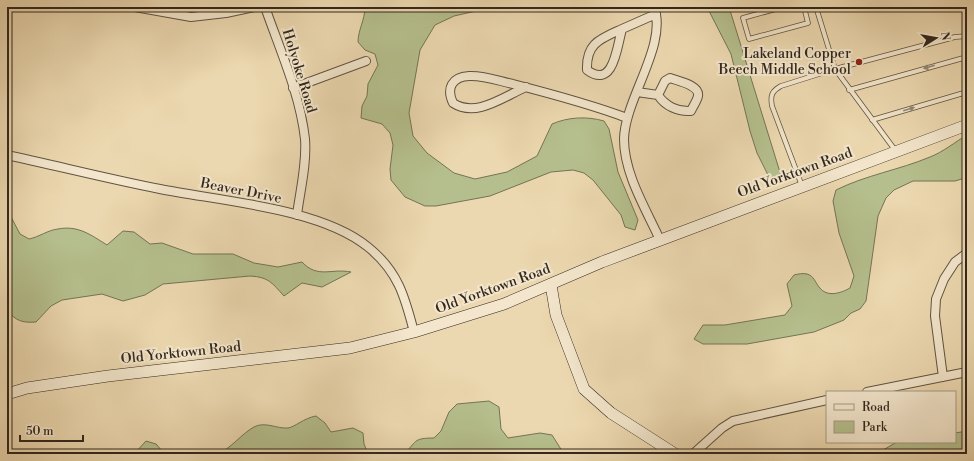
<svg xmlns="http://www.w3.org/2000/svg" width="974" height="461" viewBox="0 0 974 461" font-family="'Libre Bodoni',serif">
<rect width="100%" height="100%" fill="#ecd8b0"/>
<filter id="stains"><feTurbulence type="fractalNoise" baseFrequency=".005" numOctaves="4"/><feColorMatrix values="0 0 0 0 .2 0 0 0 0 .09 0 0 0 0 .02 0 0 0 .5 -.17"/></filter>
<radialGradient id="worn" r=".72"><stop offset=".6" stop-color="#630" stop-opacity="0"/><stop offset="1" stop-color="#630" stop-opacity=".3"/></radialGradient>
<path fill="#b5bf8d" stroke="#747456" d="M 365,7 L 494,7 L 454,16 L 435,25 L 420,50 L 409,113 L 413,136 L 427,153 L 454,173 L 475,179 L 507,172 L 537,156 L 552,124 C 568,117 587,116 604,121 L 609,129 L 618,172 L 638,220 L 635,230 L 625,227 L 621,215 L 593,180 L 584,173 L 573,170 L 551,172 L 490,196 L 436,206 L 425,206 L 405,197 L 391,180 L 390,169 L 393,145 L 390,133 L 382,124 L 361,118 L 362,106 L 367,96 L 368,84 L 378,65 L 375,54 L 365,50 L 358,42 C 358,30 365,20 365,7 Z
M 707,7 L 729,7 L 783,182 L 772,183 L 757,153 L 750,131 L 731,54 Z
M 967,135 L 967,175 L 965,178 L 955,181 L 913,181 L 894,190 L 886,198 L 878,216 L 866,301 L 860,309 L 851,313 L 844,320 L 814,332 L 747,344 L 703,344 L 694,339 L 703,325 L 725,325 L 785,315 L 792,306 L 787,284 L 794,275 C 798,274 803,273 807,274 C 814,276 815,282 819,287 C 827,298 841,293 850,288 L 854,276 L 839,233 L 833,201 L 836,190 C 866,175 899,170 930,157 C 943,152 955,142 967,135 Z
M 7,214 L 10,215 L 20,234 L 29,239 C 39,237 48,230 58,229 C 78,225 91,235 107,245 L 123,231 L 134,232 L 150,244 L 162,243 L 193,254 L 233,254 L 254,263 L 278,267 L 302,262 C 318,279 331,268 351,272 L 322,287 L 302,283 L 284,296 C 272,283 269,277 250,276 L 163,284 L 145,295 L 123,301 L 102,294 L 62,300 L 51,306 L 36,322 C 22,323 16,321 7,310 Z
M 489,401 L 499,407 L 501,429 L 508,438 L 540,433 L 552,435 L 564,454 L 404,454 C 417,442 412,438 434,438 L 441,431 L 449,412 L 457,404 Z
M 316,416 L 325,423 L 331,432 L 353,428 L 363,433 L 364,444 L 368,454 L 217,454 C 231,449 241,434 254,427 C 265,421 277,429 288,428 C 295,427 304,418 316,416 Z
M 967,431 L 967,454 L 876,454 L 897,442 L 955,442 L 955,433 Z
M 146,441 L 156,444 L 163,452 L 184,451 L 192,454 L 134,454 Z"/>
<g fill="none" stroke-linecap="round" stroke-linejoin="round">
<defs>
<path id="lane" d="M 783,7 L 743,18 L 749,39 L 808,23 L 804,7
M 849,90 L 967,57
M 872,120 L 967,92
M 895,150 L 835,69 L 955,37 L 967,36
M 802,186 L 772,106 C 770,95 772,91 781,86 L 835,69 L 816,7"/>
<path id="street" d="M 135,7 L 191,17 L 226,13 L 254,7
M 265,7 C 280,50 300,94 305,139 C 307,164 300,191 297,215
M 654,7 C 668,45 625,98 624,139 C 624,174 646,209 660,240
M 622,29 C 617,46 614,90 587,70 C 586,43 600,39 622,29 Z
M 622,29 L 656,14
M 670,78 C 678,81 700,85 698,96 C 697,101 693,106 691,111 C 678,112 665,106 658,95 L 665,81 Z
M 526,87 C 503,97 476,118 453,103 C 446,88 452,77 469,76 C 483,75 499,81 513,84 C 552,94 590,104 627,118
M 293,88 L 366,61
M 637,92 L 658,95
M 7,155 C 58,166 109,179 160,189 C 220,201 321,208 368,247 C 398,271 405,297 414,332
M 943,377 L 935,316 L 936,299 L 944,279 L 955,262 L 967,253
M 867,392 L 967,372
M 693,454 L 722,428 L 733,421 L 827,400"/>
<path id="secondary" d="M 551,285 L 556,315 L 584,389 L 611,413 L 675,454
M 7,394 L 27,388 L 108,376 L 350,348 L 414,332 L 504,304 L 602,262 L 967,125"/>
</defs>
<use href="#lane" stroke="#605442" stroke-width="5.5"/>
<use href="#street" stroke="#605442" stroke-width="10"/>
<use href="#secondary" stroke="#32281e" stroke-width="12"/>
<use href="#lane" stroke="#f3e6cc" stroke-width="4"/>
<use href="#street" stroke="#f3e6cc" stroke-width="8"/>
<use href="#secondary" stroke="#f3e6cc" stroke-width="11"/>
</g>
<defs><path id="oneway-solid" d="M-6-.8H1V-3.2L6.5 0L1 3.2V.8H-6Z"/></defs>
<g fill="#928775">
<use href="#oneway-solid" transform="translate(929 67) rotate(164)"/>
<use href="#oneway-solid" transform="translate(909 109) rotate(-17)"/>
</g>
<circle fill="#8f2418" stroke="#f3e6cc" stroke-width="1.5" cx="859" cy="62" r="4"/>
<g text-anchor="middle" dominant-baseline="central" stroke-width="4" stroke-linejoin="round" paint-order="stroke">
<g font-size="14" fill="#32281e" stroke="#f3e6cc" text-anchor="end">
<text x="851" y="54">Lakeland Copper<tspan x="851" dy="16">Beech Middle School</tspan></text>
</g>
<g font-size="14" fill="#32281e" stroke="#f3e6cc">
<text transform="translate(299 71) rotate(73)">Holyoke Road</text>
<text transform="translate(795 173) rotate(-20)">Old Yorktown Road</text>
<text transform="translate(241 191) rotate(11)">Beaver Drive</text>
<text transform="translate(493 289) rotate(-20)">Old Yorktown Road</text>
<text transform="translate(181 353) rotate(-6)">Old Yorktown Road</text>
</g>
</g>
<rect width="974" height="461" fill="none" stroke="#ecd8b0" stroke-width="24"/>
<rect x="8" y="8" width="958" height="445" fill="none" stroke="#32281e" stroke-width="2"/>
<rect x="12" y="12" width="950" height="437" fill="none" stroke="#32281e"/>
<rect x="826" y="391" width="130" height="52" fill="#f3e6cc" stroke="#a69a86"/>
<rect x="834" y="404" width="20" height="6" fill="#f3e6cc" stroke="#a69a86"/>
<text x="862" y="411" font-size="12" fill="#32281e">Road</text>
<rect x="834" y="421" width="20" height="12" fill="#b5bf8d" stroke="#a69a86"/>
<text x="862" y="431" font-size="12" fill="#32281e">Park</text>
<g transform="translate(936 38) rotate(79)" stroke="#f3e6cc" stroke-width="3" paint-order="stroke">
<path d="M0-3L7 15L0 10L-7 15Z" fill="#32281e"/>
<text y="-6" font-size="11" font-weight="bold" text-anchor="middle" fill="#32281e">N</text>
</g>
<path d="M20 435v6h63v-6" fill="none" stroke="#32281e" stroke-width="2"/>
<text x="26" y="435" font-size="12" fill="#32281e" stroke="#f3e6cc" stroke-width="3" paint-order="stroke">50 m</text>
<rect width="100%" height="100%" filter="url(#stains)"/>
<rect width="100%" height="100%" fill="url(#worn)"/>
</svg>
